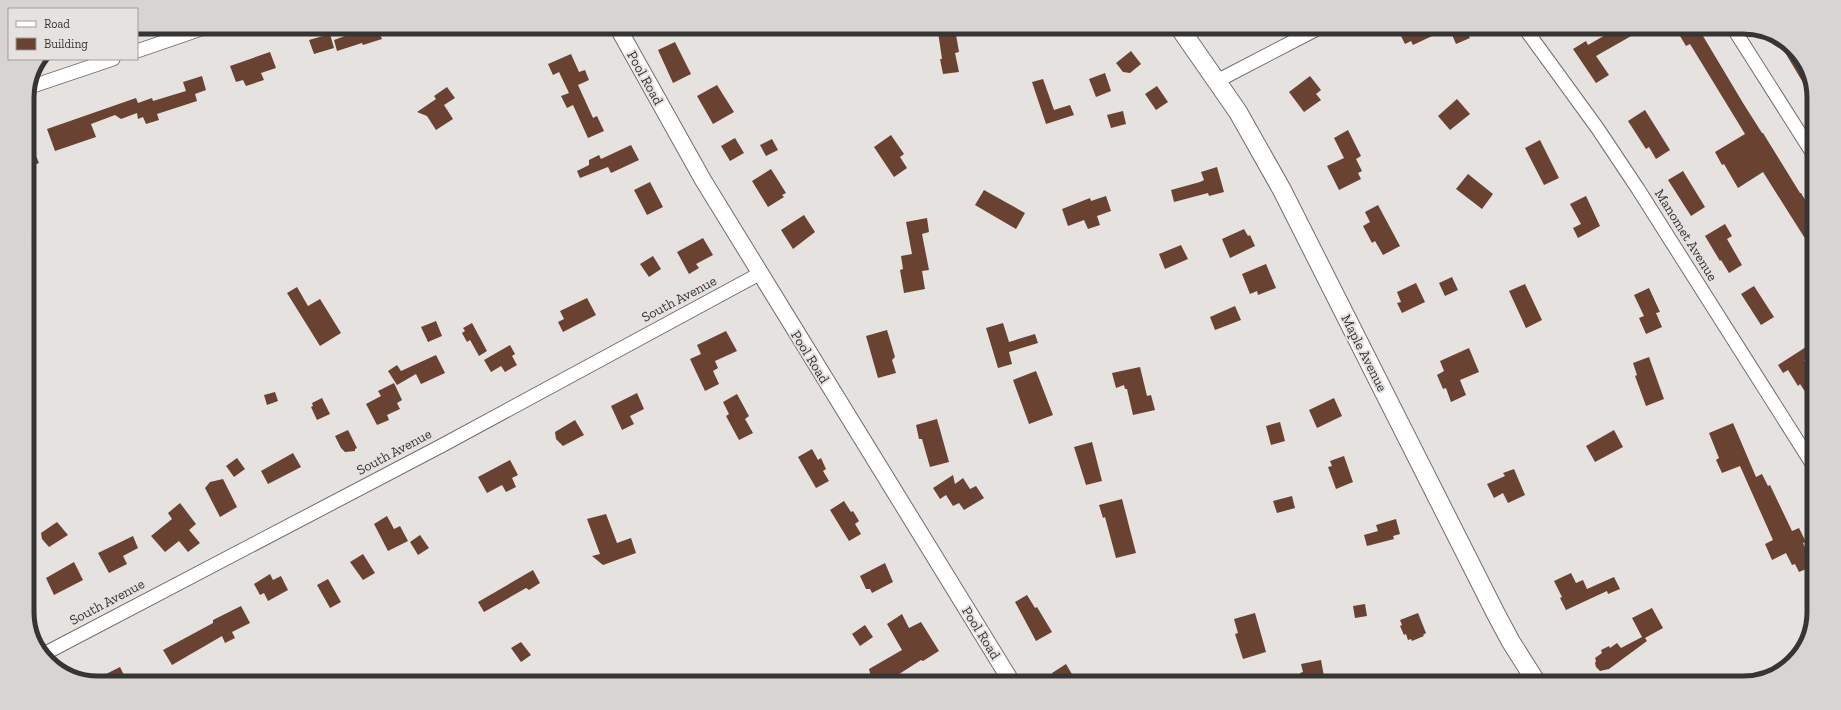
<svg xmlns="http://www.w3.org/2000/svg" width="1841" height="710" viewBox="0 0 1841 710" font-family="'Zilla Slab',serif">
<rect width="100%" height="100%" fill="#e6e2e0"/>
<path fill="#6a4231" d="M 367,28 L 377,28 L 382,39 L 363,45 L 362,43 L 337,51 L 334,40 Z
M 955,29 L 959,52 L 955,53 L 959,72 L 943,74 L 940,59 L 942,59 L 938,32 Z
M 1398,30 L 1445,30 L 1413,45 L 1411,41 L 1405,44 Z
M 1450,30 L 1466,30 L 1470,38 L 1456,44 Z
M 1614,30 L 1640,31 L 1596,56 L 1609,75 L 1596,83 L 1573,49 L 1586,41 L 1588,45 Z
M 1677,31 L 1700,31 L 1743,103 L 1762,133 L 1763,133 L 1800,193 L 1801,193 L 1810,208 L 1808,214 L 1813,222 L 1813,236 L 1806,240 L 1763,172 L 1738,188 L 1724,164 L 1722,165 L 1715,152 L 1745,134 L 1690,44 L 1686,46 Z
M 330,34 L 334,48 L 314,54 L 309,40 Z
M 1777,39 L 1799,55 L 1810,83 L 1805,86 Z
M 675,42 L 691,74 L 673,83 L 658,50 Z
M 1131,51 L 1141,64 L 1130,73 L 1123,72 L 1116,63 Z
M 270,52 L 276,68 L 261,73 L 264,80 L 246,86 L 243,80 L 236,82 L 230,66 Z
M 571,54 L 579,72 L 585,70 L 589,80 L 578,85 L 593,118 L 597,116 L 604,131 L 588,138 L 573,105 L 567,108 L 561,96 L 569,93 L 559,72 L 553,75 L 548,64 Z
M 1105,73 L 1111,91 L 1096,97 L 1089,79 Z
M 202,76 L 206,90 L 195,94 L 197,101 L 157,114 L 159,120 L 146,124 L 143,117 L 138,119 L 137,113 L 121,119 L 115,115 L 91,124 L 96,137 L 55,151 L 47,129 L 136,98 L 138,103 L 152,98 L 153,101 L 186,91 L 183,82 Z
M 1310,76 L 1321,90 L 1316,94 L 1321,100 L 1304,112 L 1289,92 Z
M 1043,79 L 1054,110 L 1070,105 L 1074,115 L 1046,124 L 1032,82 Z
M 717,85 L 734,112 L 713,124 L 697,96 Z
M 1157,86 L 1168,102 L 1156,110 L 1145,94 Z
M 447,87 L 455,98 L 444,105 L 453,119 L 436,130 L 427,116 L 417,112 L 436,99 L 434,96 Z
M 1457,99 L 1470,114 L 1450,130 L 1438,116 Z
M 1645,110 L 1670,150 L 1656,159 L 1649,147 L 1646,149 L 1628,121 Z
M 1123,111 L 1126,124 L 1111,128 L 1107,115 Z
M 1348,130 L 1361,156 L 1356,159 L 1362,171 L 1358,173 L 1361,179 L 1339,190 L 1327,166 L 1344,158 L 1334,138 Z
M 27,134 L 39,163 L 27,168 Z
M 891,135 L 904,154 L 900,157 L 907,168 L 894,177 L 874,147 Z
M 735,138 L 744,153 L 730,161 L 721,146 Z
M 772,139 L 778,150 L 766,156 L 760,145 Z
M 1540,140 L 1559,178 L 1544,185 L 1525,148 Z
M 631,145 L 639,160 L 611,173 L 608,167 L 580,178 L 577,171 L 589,165 L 589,160 L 599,155 L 601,159 Z
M 1217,167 L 1224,192 L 1209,196 L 1208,193 L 1174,202 L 1171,190 L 1200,182 L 1204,180 L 1201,172 Z
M 771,169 L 786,193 L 782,195 L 784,197 L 768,207 L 752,181 Z
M 1683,171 L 1705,207 L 1691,216 L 1668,180 Z
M 1468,174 L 1493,194 L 1482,209 L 1456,189 Z
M 650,182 L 663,207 L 647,215 L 634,190 Z
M 984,190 L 1025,213 L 1016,229 L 975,205 Z
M 1106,196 L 1111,211 L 1097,216 L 1100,225 L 1088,229 L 1084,220 L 1068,226 L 1062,209 L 1090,198 L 1091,201 Z
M 1586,196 L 1600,226 L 1578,238 L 1573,228 L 1581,224 L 1570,204 Z
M 1378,205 L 1400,246 L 1383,255 L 1375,241 L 1372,243 L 1363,226 L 1370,222 L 1365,212 Z
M 804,215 L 815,232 L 793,249 L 781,230 Z
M 927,218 L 929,232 L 922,234 L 929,270 L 922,271 L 925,289 L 904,293 L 900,270 L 903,269 L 901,256 L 912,254 L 906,222 Z
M 1725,224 L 1732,236 L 1727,239 L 1742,265 L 1729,273 L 1721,260 L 1720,261 L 1705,236 Z
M 1244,229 L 1248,236 L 1250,235 L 1255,246 L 1230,258 L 1222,239 Z
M 703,238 L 713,255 L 696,264 L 699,268 L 689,274 L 677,252 Z
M 1181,245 L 1188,259 L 1165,269 L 1159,254 Z
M 653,256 L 661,269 L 649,277 L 640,264 Z
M 1266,264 L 1276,288 L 1258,295 L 1257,291 L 1250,294 L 1242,274 Z
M 1452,277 L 1458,290 L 1445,296 L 1439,283 Z
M 1416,283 L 1425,302 L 1402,313 L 1397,303 L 1401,302 L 1397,292 Z
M 1525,284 L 1542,320 L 1526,328 L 1509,291 Z
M 1754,286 L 1774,317 L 1761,325 L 1741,294 Z
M 297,287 L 308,306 L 320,299 L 341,333 L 320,346 L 287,293 Z
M 1649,288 L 1660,312 L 1656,313 L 1662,327 L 1646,334 L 1639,318 L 1644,316 L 1634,295 Z
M 587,298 L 596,315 L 563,332 L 558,322 L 564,319 L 560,311 Z
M 1235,306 L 1241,320 L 1215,330 L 1210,317 Z
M 436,321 L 442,336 L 428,342 L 421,327 Z
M 472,323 L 487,351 L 479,356 L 470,340 L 467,342 L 462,333 L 465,331 L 463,328 Z
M 1003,323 L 1009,342 L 1035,334 L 1038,343 L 1009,352 L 1012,364 L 998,368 L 986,328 Z
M 887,330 L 895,357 L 892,360 L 896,373 L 878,378 L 866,336 Z
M 726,331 L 737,351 L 715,361 L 718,368 L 713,371 L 719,384 L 705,391 L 690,359 L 701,354 L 697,345 Z
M 510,345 L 515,354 L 512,356 L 517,365 L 505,372 L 501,366 L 491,372 L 484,360 Z
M 1806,347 L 1811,356 L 1804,360 L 1812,372 L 1812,402 L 1800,384 L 1798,386 L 1788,370 L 1783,373 L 1778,365 Z
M 1469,348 L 1479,372 L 1460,380 L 1466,395 L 1451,402 L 1446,388 L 1443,389 L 1437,375 L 1444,371 L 1440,361 Z
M 436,355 L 445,373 L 421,384 L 416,374 L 397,385 L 388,371 L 397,365 L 401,371 Z
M 1649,357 L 1664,399 L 1646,406 L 1635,376 L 1637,375 L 1633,363 Z
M 1140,367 L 1147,396 L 1151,395 L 1155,410 L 1133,415 L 1127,389 L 1125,389 L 1124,385 L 1116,388 L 1112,373 Z
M 1036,371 L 1053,415 L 1029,424 L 1013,380 Z
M 394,383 L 402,400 L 397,403 L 400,409 L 387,415 L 389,420 L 377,425 L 366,404 L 381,396 L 378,391 Z
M 275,392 L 278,401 L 267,405 L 264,395 Z
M 637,393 L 644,409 L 630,416 L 634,424 L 622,430 L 611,406 Z
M 737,394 L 749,416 L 745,419 L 753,433 L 739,440 L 726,416 L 729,414 L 723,402 Z
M 322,398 L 330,414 L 317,420 L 311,407 L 313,406 L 312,403 Z
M 1334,398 L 1342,416 L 1317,428 L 1309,410 Z
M 937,419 L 949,462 L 930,467 L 922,439 L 919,439 L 916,425 Z
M 575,420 L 584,435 L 563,446 L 556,439 L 555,432 Z
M 1280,422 L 1285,441 L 1271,445 L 1266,426 Z
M 1733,423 L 1756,477 L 1762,474 L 1768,486 L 1770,485 L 1792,531 L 1799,528 L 1806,542 L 1803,543 L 1811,560 L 1811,567 L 1799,572 L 1795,564 L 1792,565 L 1786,553 L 1772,560 L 1765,544 L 1773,540 L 1740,466 L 1722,473 L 1716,460 L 1719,458 L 1709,433 Z
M 348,430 L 357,448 L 355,449 L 355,451 L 345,452 L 341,448 L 335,436 Z
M 1614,430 L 1623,447 L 1595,462 L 1586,446 Z
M 1092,442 L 1102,481 L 1086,485 L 1074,447 Z
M 812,449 L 818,460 L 821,458 L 826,469 L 823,471 L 829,481 L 816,488 L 798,457 Z
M 293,453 L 301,467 L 268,484 L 261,471 Z
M 1344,456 L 1353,482 L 1336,489 L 1328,467 L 1332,466 L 1330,461 Z
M 237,458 L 245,469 L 234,477 L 226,466 Z
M 510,460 L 518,475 L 512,478 L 516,487 L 506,492 L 502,485 L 487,493 L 478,477 Z
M 1514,469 L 1525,495 L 1508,503 L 1503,493 L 1494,498 L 1487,484 L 1505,476 L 1503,473 Z
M 953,475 L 955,484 L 963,478 L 970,489 L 976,486 L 984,498 L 964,510 L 959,503 L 953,506 L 946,495 L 940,499 L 933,488 Z
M 223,479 L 237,507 L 220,517 L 205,488 L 210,482 Z
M 1292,496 L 1295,508 L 1277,513 L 1273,501 Z
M 1122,499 L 1136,553 L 1116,558 L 1105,517 L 1103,518 L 1099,505 Z
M 844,501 L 851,512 L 853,511 L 859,521 L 855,524 L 861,534 L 849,541 L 830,510 Z
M 180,503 L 196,524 L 189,530 L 200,543 L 188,552 L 179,541 L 165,552 L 151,536 L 172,519 L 168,513 Z
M 606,514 L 617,543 L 631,538 L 636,553 L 603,565 L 592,556 L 600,554 L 587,519 Z
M 387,516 L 394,529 L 400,526 L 408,541 L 388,551 L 374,524 Z
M 1396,519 L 1400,534 L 1393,536 L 1394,539 L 1367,546 L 1364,535 L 1378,531 L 1376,525 Z
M 57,522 L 68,535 L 49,547 L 42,539 L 41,533 Z
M 420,535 L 429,548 L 418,555 L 410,542 Z
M 133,536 L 138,548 L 123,556 L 127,564 L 109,573 L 98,553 Z
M 363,554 L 375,573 L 363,580 L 350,562 Z
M 74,562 L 83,580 L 54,595 L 46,578 Z
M 885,563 L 893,582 L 872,593 L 870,589 L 866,589 L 860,576 Z
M 533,570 L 540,583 L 529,590 L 526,588 L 484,612 L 478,602 Z
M 1571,573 L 1576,583 L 1583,580 L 1587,589 L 1614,577 L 1620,589 L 1608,594 L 1607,591 L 1566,610 L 1560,598 L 1562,597 L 1554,581 Z
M 270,574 L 273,580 L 281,576 L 288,590 L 268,601 L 264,593 L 260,595 L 254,584 Z
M 328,579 L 341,602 L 330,608 L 317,585 Z
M 1027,595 L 1035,608 L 1037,607 L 1052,632 L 1036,641 L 1015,602 Z
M 1365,604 L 1367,616 L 1355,618 L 1353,606 Z
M 241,606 L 250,623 L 232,632 L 235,638 L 225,643 L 222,636 L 172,665 L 163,650 L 213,623 L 213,620 Z
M 1652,608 L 1663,628 L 1645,638 L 1647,641 L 1609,669 L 1600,671 L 1596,667 L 1595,663 L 1596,661 L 1595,658 L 1602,653 L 1601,650 L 1609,646 L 1610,648 L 1617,643 L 1621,648 L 1642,637 L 1632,618 Z
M 1255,613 L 1266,652 L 1243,659 L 1235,634 L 1238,633 L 1234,619 Z
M 1418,613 L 1426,633 L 1423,635 L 1424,636 L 1412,641 L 1411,639 L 1408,640 L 1406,634 L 1404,635 L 1400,626 L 1402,625 L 1400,620 Z
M 902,614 L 909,628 L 921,622 L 939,651 L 923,661 L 921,660 L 893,678 L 890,677 L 882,681 L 875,681 L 871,677 L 869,669 L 902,650 L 887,624 Z
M 865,625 L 873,637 L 860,646 L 852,634 Z
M 521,642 L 531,655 L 521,662 L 511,648 Z
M 1321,660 L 1325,682 L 1302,682 L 1300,673 L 1303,672 L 1301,664 Z
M 1066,664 L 1076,681 L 1057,681 L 1052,673 Z
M 120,667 L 126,679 L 96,679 Z"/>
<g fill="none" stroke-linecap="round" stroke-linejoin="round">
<defs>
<path id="minor" d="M 1526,30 L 1598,129 L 1638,189 L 1811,462
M 1735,31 L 1813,154
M 137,51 L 207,27
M 1217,81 L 1315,30
M 30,87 L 113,59
M 42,655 L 441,446 L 759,274"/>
<path id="tertiary" d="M 618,28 L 703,180 L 1011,681"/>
<path id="secondary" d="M 1181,30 L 1238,112 L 1282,190 L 1496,614 L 1511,642 L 1537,683"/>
</defs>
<use href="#minor" stroke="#716d6c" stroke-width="15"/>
<use href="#tertiary" stroke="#716d6c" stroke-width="18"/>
<use href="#secondary" stroke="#716d6c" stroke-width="20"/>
<use href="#minor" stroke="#fff" stroke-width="13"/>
<use href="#tertiary" stroke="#fff" stroke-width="16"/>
<use href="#secondary" stroke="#fff" stroke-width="18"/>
</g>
<g text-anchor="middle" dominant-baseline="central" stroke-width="4" stroke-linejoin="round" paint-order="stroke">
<g font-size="14" fill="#363534" stroke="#e6e2e0">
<text transform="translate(645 78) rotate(61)">Pool Road</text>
<text transform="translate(1686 235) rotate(58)">Manomet Avenue</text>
<text transform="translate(679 299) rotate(-28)">South Avenue</text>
<text transform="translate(1364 353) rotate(63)">Maple Avenue</text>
<text transform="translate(810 357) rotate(58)">Pool Road</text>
<text transform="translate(394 452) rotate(-28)">South Avenue</text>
<text transform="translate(107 602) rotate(-28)">South Avenue</text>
<text transform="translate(981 633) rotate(58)">Pool Road</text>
</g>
</g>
<path d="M0 0H1841V710H0ZM98 34H1743A64 64 0 0 1 1807 98V612A64 64 0 0 1 1743 676H98A64 64 0 0 1 34 612V98A64 64 0 0 1 98 34Z" fill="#d8d4d2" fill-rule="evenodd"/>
<path fill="none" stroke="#363534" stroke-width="5" d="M98 34H1743A64 64 0 0 1 1807 98V612A64 64 0 0 1 1743 676H98A64 64 0 0 1 34 612V98A64 64 0 0 1 98 34Z"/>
<rect x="8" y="8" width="130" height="52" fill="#e6e2e0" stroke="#a09d9b"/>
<rect x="16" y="21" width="20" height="6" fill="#ffffff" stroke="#a09d9b"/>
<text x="44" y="28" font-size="12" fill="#363534">Road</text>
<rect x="16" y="38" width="20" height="12" fill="#6a4231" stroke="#a09d9b"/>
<text x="44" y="48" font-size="12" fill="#363534">Building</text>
</svg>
